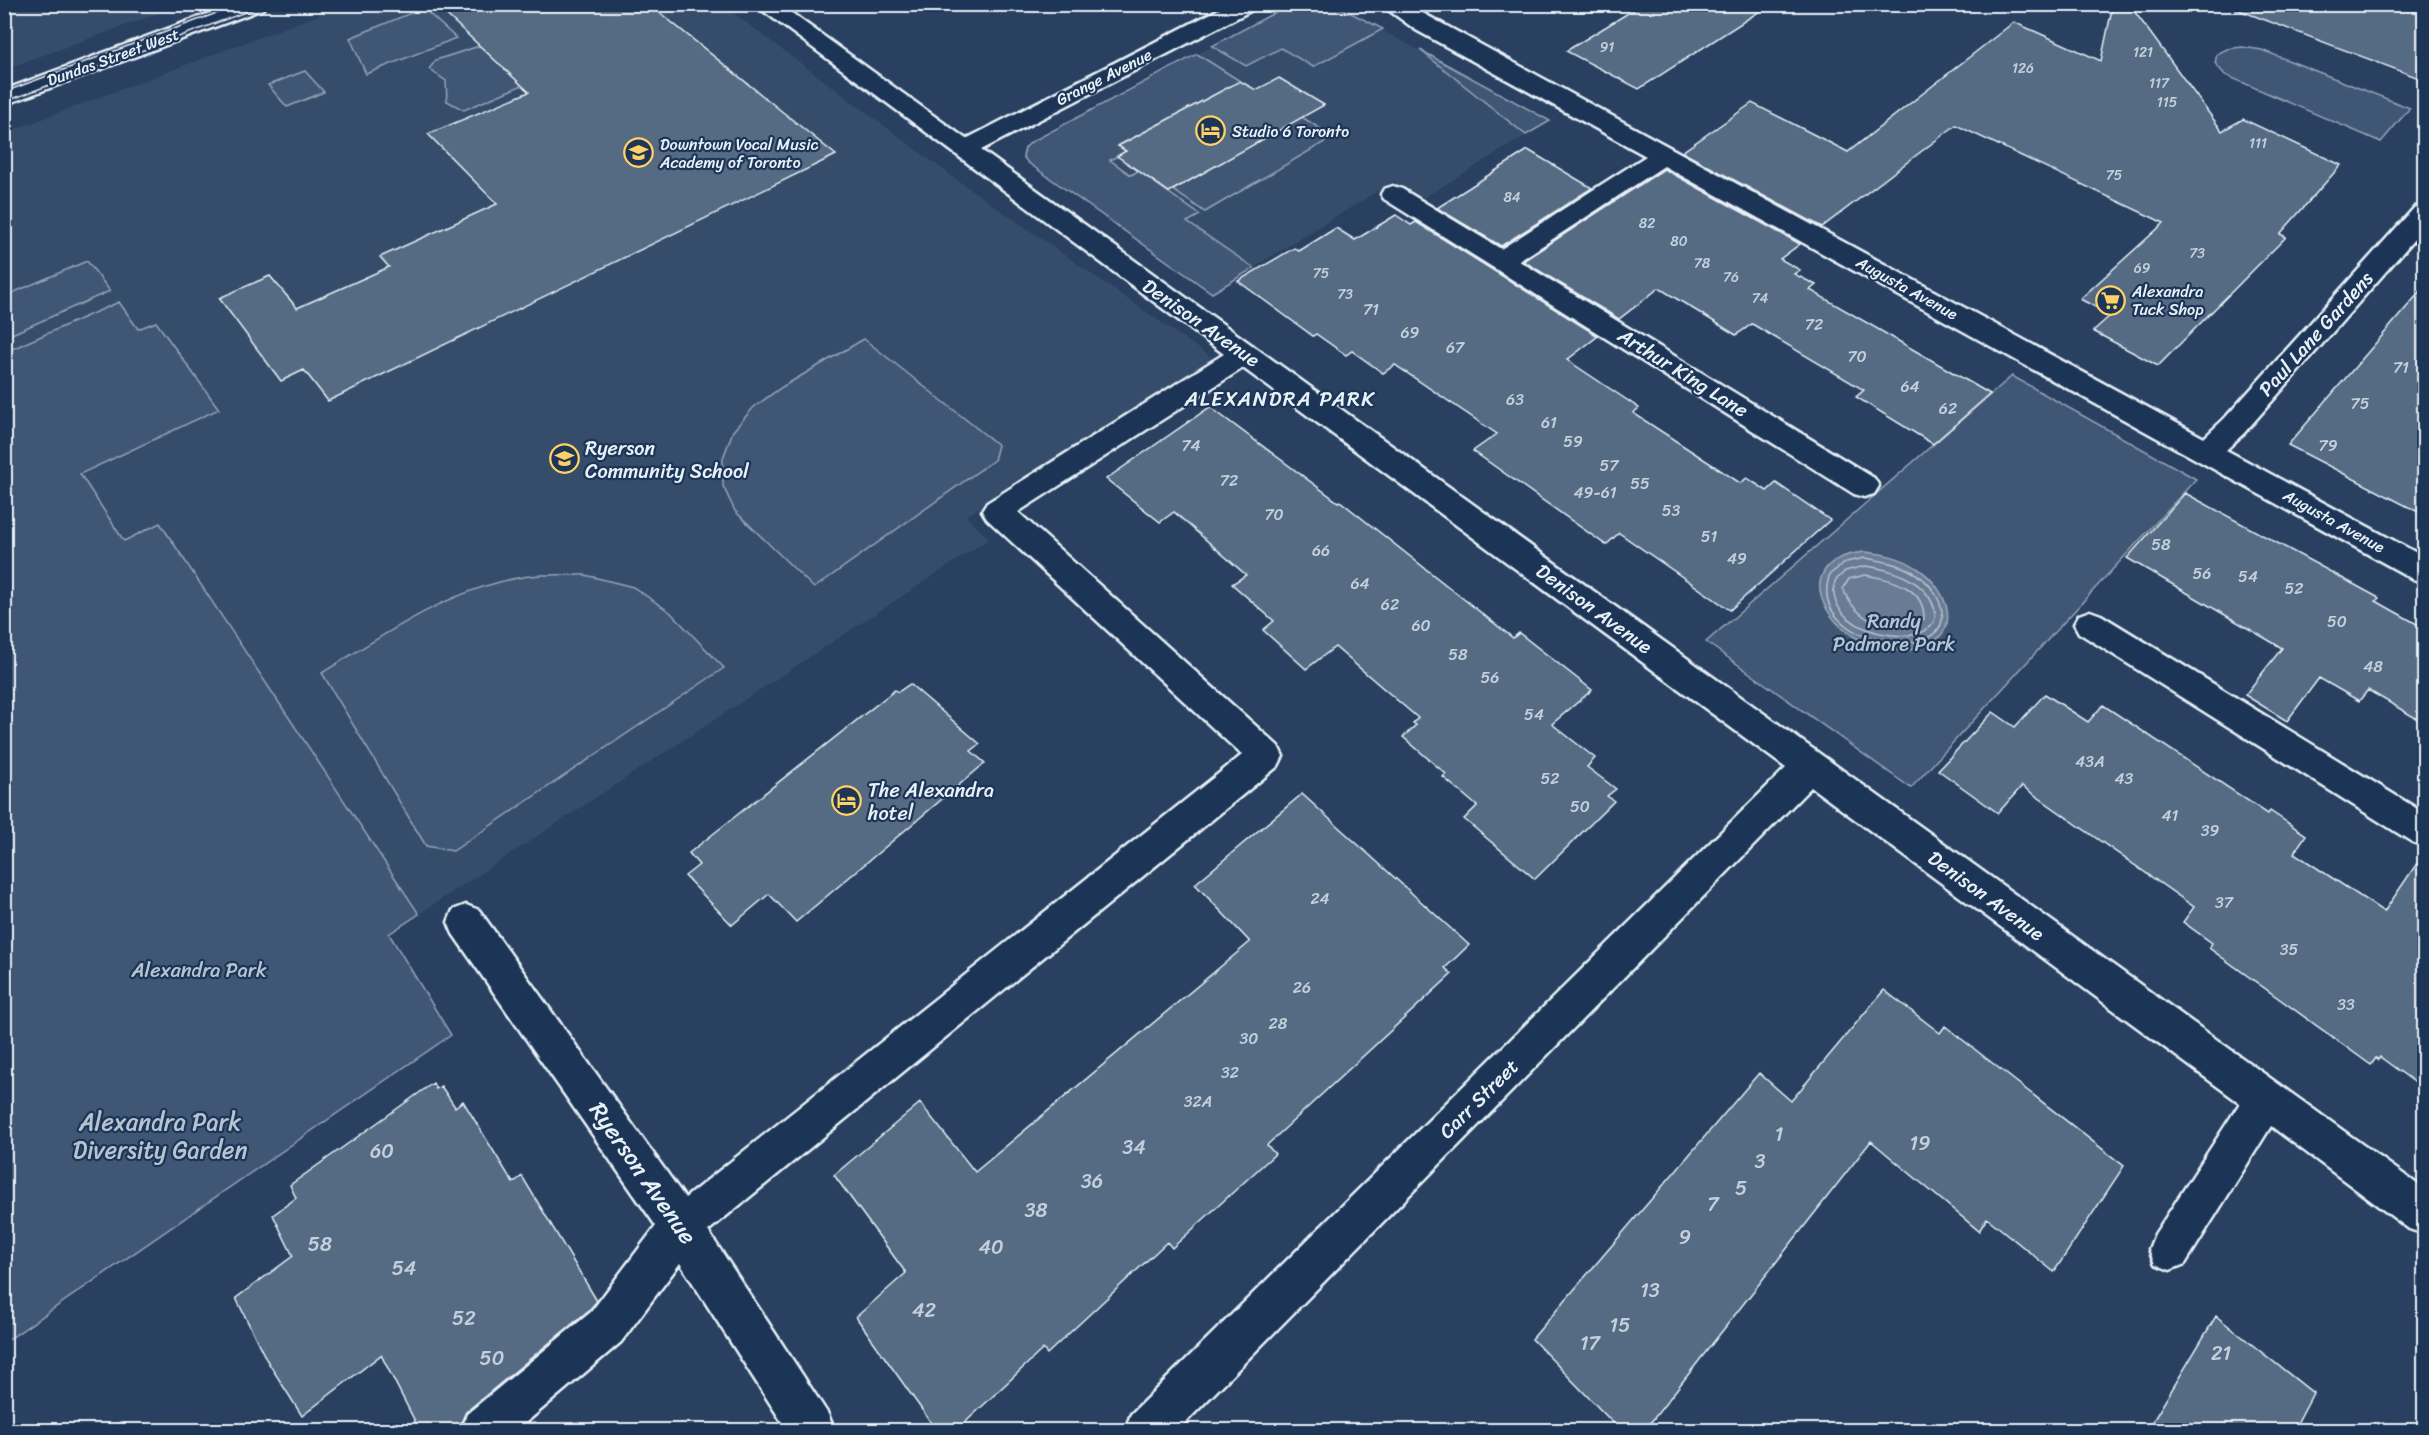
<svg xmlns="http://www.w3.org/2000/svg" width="2429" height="1435" viewBox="0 0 2429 1435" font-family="Sriracha,sans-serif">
<rect width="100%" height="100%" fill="#294061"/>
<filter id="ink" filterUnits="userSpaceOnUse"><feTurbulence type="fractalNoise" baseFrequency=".0167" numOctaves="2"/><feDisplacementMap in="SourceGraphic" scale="12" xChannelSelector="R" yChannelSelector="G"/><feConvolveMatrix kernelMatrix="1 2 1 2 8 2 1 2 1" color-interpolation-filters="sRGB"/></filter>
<g filter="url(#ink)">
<path fill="#364d6b" d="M 5,4 L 182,4 L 182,5 L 5,69 Z
M 721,4 L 953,177 L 1215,360 L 966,516 L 989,539 L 419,914 L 160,524 L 124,542 L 5,355 L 5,133 L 345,5 Z
M 1291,5 L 1335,5 L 1550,121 L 1423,198 L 1394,181 L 1212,293 L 1027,162 L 1023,156 L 1025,148 L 1031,142 Z"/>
<path fill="#415774" stroke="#94a4b6" stroke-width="1.5" d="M 1291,4 L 1335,5 L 1383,29 L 1313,67 L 1281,48 L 1246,66 L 1212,46 Z
M 423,8 L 456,38 L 366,74 L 350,38 Z
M 526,31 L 567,66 L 464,110 L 447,101 L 446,81 L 429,69 L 436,60 Z
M 2242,47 L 2262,50 L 2410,108 L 2381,142 L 2225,75 L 2215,63 L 2217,54 L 2227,49 Z
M 1420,50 L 1550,121 L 1526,135 Z
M 1197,54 L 1240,81 L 1119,145 L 1126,151 L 1110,160 L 1131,175 L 1138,171 L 1200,215 L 1187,222 L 1254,268 L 1212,293 L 1027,162 L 1023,156 L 1025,148 L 1031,142 Z
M 305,71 L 324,92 L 287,107 L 268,85 Z
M 1302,117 L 1333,137 L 1205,212 L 1173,190 Z
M 87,261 L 110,291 L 5,337 L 5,296 Z
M 119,302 L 138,329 L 156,322 L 219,409 L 80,474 L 124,541 L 160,523 L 419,914 L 389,934 L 451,1035 L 5,1342 L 5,352 Z
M 864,339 L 998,445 L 994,460 L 814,588 L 735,511 L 723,486 L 723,458 L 733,431 L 754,407 L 782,387 Z
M 2012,376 L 2196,479 L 1911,788 L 1706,642 Z
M 585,575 L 633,587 L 670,612 L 724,668 L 453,851 L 426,846 L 322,673 C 387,633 452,587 529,576 C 547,574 567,575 585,575 Z"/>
<path fill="#6b7c95" stroke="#9dabbd" stroke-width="1.5" d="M 1865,552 C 1884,554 1901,557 1917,568 C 1948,588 1966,635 1919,648 C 1843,668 1770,561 1865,552 Z"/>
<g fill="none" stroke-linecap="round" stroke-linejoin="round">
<path stroke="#b6c2d0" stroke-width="1.5" d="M 1865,558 C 1892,562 1922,569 1936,595 C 1977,671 1801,651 1830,574 L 1846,562 Z
M 1865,566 C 1889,569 1915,576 1929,597 C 1966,657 1819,643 1835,581 L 1845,571 Z
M 1865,575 C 1891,579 1925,587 1924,619 C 1894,638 1854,621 1843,588 L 1849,579 Z"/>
</g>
<path fill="#556a83" stroke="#e8f1f8" stroke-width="1.5" d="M 435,4 L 649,4 L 836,155 L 328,401 L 304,370 L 281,381 L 219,298 L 270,276 L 297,308 L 389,267 L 380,257 L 497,204 L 428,134 L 529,92 Z
M 1643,4 L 1771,4 L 1639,89 L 1566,51 Z
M 2113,4 L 2129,4 L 2222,131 L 2243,119 L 2341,165 L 2280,234 L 2286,237 L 2158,366 L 2093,331 L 2111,315 L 2080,299 L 2164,223 L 1956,125 L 1822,227 L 1682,152 L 1752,103 L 1848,152 L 2014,22 L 2101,61 Z
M 2237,4 L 2424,4 L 2424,80 L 2236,9 Z
M 1279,78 L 1324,105 L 1169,192 L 1117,156 L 1126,151 L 1118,146 L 1240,81 L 1256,90 Z
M 1528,150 L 1592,188 L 1501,246 L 1437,208 Z
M 1664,169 L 1800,244 L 1780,259 L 1800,270 L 1794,274 L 1816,285 L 1810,290 L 1990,394 L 1933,444 L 1856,397 L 1864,390 L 1752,324 L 1736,335 L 1659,288 L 1619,319 L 1523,261 Z
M 1396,215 L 1411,225 L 1416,222 L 1598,336 L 1567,360 L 1639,408 L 1633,413 L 1740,483 L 1747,478 L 1767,491 L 1776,483 L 1830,520 L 1730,610 L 1619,533 L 1606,545 L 1473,451 L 1497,434 L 1395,365 L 1383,373 L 1352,351 L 1346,355 L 1316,334 L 1313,336 L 1238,281 L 1294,248 L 1299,251 L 1336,228 L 1355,240 Z
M 2424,287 L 2424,515 L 2288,445 Z
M 1210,407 L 1338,502 L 1340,501 L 1513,638 L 1519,633 L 1592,690 L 1552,724 L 1595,758 L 1587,767 L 1616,789 L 1607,796 L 1614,801 L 1535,879 L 1464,819 L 1477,806 L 1443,777 L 1446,774 L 1403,737 L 1416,725 L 1413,723 L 1418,718 L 1335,647 L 1306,669 L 1263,630 L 1274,621 L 1232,584 L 1246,575 L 1174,512 L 1160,522 L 1106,479 Z
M 2185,493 L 2379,598 L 2376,601 L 2424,628 L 2424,723 L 2368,690 L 2359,701 L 2319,678 L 2287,721 L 2245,695 L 2282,648 L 2127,558 Z
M 910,684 L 980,744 L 971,751 L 985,763 L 796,922 L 769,894 L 732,925 L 685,876 L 699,865 L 689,853 L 895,690 L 898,692 Z
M 2045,694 L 2088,722 L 2103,705 L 2268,814 L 2270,811 L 2306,835 L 2294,853 L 2384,912 L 2424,853 L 2424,1089 L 2380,1057 L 2378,1060 L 2376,1058 L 2371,1065 L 2209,948 L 2212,943 L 2183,922 L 2194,907 L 2022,786 L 1998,813 L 1938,770 L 1993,712 L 2015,727 Z
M 1302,794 L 1469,945 L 1445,968 L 1452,974 L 1267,1145 L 1275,1154 L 1172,1248 L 1167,1242 L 1047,1354 L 1043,1349 L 956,1431 L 937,1431 L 856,1317 L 906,1273 L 834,1175 L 920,1103 L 975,1172 L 1250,942 L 1195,884 Z
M 1884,990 L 1940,1033 L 1945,1026 L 2124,1166 L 2054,1272 L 1987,1218 L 1979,1231 L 1871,1141 L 1644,1431 L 1621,1431 L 1532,1339 L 1759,1073 L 1791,1101 Z
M 433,1083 L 436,1089 L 441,1086 L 455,1107 L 463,1101 L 513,1183 L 522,1176 L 597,1301 L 589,1310 L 466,1412 L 457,1431 L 420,1431 L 381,1355 L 302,1416 L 266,1359 L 236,1298 L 293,1256 L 273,1215 L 296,1198 L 290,1185 Z
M 2216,1316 L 2313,1393 L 2293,1431 L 2147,1431 Z"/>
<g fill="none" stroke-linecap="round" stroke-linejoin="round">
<defs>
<path id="minor" d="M 754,4 L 779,4 L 966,139 L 1229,4 L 1256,4 L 1254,9 L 981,150 L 2424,1189 L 2424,1234 L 2409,1229 L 2271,1126 L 2185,1264 L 2170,1270 L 2155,1264 L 2149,1249 L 2155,1234 L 2240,1103 L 1811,787 L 1178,1430 L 1125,1430 L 1131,1414 L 1786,768 L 1243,368 L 1018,512 L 1278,746 L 1283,756 L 1278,766 L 708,1231 L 828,1414 L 834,1430 L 787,1430 L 680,1263 L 621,1342 L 517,1430 L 461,1430 L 467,1414 L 591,1312 L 656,1226 L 453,934 L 448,922 L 453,910 L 466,905 L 479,910 L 685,1198 L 1242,755 L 987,519 L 982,511 L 987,503 L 1224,354 Z
M 1380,4 L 1406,4 L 2204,438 L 2224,419 L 2415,207 L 2424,205 L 2424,228 L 2244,433 L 2226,450 L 2424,557 L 2424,583 L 2413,579 L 1664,166 L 1519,261 L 1874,478 L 1879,486 L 1874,494 L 1864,497 L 1854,494 L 1384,199 L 1381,194 L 1384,189 L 1393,186 L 1402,189 L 1501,249 L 1646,156 L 1416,30 Z
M 2090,611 L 2101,615 L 2424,813 L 2424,846 L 2412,842 L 2079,633 L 2074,624 L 2079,615 Z"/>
<path id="major" d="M 234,4 L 265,4 L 263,9 L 4,105 L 4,90 Z"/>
</defs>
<use href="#minor" stroke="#e8f1f8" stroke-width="5"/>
<use href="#major" stroke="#e8f1f8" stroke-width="5"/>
<use href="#minor" fill="#1d3557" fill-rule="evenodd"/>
<use href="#major" fill="#1d3557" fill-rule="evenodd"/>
<path stroke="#e8f1f8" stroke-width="1.5" d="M 4,92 L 241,4
M 4,102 L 267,4"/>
</g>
</g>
<defs>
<symbol id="hotel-ring" viewBox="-11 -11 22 22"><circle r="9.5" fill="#1d3557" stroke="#ffd166" stroke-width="1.5"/><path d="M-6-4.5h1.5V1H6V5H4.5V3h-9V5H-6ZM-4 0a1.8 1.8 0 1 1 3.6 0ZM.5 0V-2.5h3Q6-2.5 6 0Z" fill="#ffd166"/></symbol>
<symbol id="school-ring" viewBox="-11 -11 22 22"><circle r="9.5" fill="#1d3557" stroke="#ffd166" stroke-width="1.5"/><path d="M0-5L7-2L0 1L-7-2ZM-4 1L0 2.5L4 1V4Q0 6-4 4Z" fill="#ffd166"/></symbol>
<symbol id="supermarket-ring" viewBox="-11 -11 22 22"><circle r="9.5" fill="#1d3557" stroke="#ffd166" stroke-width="1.5"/><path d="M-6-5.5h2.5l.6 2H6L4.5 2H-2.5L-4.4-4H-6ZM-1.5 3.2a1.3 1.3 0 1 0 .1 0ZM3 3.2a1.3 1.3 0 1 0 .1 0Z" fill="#ffd166"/></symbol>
</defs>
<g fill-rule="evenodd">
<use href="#hotel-ring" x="1194" y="114" width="33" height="33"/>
<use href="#school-ring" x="622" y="136" width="33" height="33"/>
<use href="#supermarket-ring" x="2094" y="284" width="33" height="33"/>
<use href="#school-ring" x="548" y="442" width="33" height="33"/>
<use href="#hotel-ring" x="830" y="784" width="33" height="33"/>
</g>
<g text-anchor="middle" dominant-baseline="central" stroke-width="4.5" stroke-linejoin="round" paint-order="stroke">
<g font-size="14" fill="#c3cfdb">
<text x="1607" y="47">91</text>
<text x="2143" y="52">121</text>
<text x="2023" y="68">126</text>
<text x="2159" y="83">117</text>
<text x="2167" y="102">115</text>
<text x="2258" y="143">111</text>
<text x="2114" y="175">75</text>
<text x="1512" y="197">84</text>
<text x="1647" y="223">82</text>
<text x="1679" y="241">80</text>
<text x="2197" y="253">73</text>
<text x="1702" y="263">78</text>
<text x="2142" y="268">69</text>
<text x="1321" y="273">75</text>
<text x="1731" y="277">76</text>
<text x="1345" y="294">73</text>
<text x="1760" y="298">74</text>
</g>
<g font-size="16" fill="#e8f1f8" stroke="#1d3557">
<text transform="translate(113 57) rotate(-20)">Dundas Street West</text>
<text transform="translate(1104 77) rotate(-27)">Grange Avenue</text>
<text transform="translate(1907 288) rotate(29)">Augusta Avenue</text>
<text transform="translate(2334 521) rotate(29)">Augusta Avenue</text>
</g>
<g font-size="16" fill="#e8f1f8" stroke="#1d3557" text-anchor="start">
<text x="1232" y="131">Studio 6 Toronto</text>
<text x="660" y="144">Downtown Vocal Music<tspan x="660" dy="18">Academy of Toronto</tspan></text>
<text x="2132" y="291">Alexandra<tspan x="2132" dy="18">Tuck Shop</tspan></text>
</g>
<g font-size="16" fill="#c3cfdb">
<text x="1371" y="309">71</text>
<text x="1814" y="324">72</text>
<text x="1410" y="332">69</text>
<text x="1455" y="347">67</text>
<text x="1857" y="356">70</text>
<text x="2401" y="367">71</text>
<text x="1910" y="386">64</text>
<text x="1515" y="399">63</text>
<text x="2360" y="403">75</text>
<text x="1948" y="408">62</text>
<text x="1549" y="422">61</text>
<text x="1573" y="441">59</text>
<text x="1191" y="445">74</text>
<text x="2328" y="445">79</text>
<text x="1609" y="465">57</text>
<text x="1229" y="480">72</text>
<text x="1640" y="483">55</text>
<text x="1595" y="492">49-61</text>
<text x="1671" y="510">53</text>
<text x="1274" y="514">70</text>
<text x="1709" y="536">51</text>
<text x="2161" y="544">58</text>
<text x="1321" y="550">66</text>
<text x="1737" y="558">49</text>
<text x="2202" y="573">56</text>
<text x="2248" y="576">54</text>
<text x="1360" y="583">64</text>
<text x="2294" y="588">52</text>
<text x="1390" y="604">62</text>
<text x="2337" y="621">50</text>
<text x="1421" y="625">60</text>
<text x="1458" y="654">58</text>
<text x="2373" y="666">48</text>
<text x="1490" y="677">56</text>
<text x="1534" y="714">54</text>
<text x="2090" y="761">43A</text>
<text x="1550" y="778">52</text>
<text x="2124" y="778">43</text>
<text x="1580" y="806">50</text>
<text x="2170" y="815">41</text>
<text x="2210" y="830">39</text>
<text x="1320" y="898">24</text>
<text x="2224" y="902">37</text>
<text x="2289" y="949">35</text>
<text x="1302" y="987">26</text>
<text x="2346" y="1004">33</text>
<text x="1278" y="1023">28</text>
<text x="1249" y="1038">30</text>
<text x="1230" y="1072">32</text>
<text x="1198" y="1101">32A</text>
</g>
<g font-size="20" fill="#e8f1f8" stroke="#1d3557">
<text transform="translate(1201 323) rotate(35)">Denison Avenue</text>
<text transform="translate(2316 334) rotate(-48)">Paul Lane Gardens</text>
<text transform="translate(1683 373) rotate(32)">Arthur King Lane</text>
<text transform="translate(1594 609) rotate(36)">Denison Avenue</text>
<text transform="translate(1986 896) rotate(36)">Denison Avenue</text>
<text transform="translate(1479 1099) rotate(-45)">Carr Street</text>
</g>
<g font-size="20" fill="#e8f1f8" stroke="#1d3557" text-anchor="start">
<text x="585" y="448">Ryerson<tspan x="585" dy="23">Community School</tspan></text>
<text x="868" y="790">The Alexandra<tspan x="868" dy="23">hotel</tspan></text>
</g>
<g font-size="20" fill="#b6c3d0" stroke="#1d3557">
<text x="1894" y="621">Randy<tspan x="1894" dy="23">Padmore Park</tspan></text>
<text x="199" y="970">Alexandra Park</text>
</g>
<g font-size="20" fill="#c3cfdb">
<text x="1779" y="1134">1</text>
<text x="1920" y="1143">19</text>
<text x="1134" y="1147">34</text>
<text x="382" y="1151">60</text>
<text x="1760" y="1161">3</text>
<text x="1092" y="1181">36</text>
<text x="1741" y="1188">5</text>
<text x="1713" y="1204">7</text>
<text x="1036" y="1210">38</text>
<text x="1685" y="1237">9</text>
<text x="320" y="1244">58</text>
<text x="991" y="1247">40</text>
<text x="404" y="1268">54</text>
<text x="1650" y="1290">13</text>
<text x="924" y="1310">42</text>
<text x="464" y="1318">52</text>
<text x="1620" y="1325">15</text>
<text x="1590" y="1343">17</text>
<text x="2221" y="1353">21</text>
<text x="492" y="1358">50</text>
</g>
<g font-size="21" letter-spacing="1.5" fill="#e8f1f8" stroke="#1d3557">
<text x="1280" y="399">ALEXANDRA PARK</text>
</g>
<g font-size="24" fill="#b6c3d0" stroke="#1d3557">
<text x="160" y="1122">Alexandra Park<tspan x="160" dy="28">Diversity Garden</tspan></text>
</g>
<g font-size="24" fill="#e8f1f8" stroke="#1d3557">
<text transform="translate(643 1173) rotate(55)">Ryerson Avenue</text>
</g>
</g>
<rect width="2429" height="1435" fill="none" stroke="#1d3557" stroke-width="24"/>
<rect x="12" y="12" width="2405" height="1411" fill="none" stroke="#e8f1f8" stroke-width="2" filter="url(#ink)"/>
</svg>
